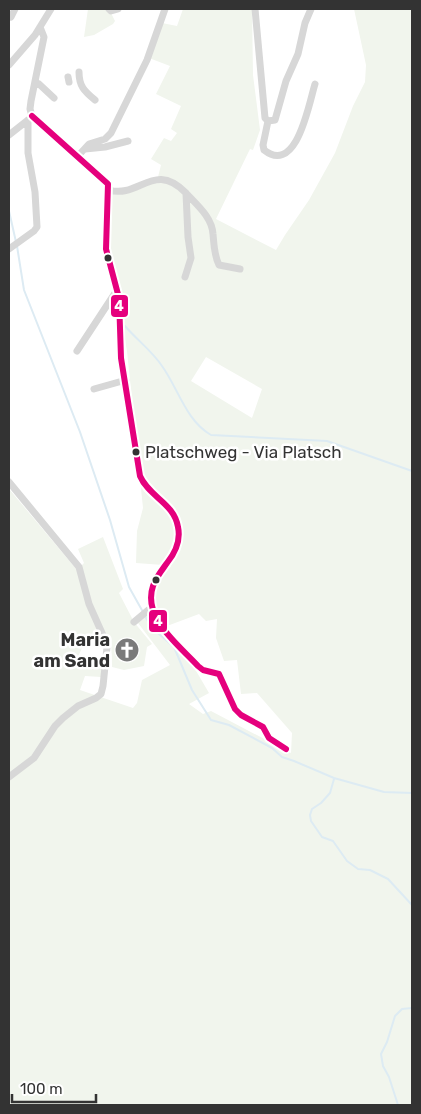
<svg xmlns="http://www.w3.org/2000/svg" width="421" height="1114" viewBox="0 0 421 1114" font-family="Rubik,sans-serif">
<rect width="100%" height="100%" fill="#fff"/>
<path fill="#f1f5ed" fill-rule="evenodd" d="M 88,9 L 109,9 L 115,21 L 113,24 L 94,35 L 84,37 Z
M 183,9 L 252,9 L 253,75 L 260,130 L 253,150 L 250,149 L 216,219 L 276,250 L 285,235 L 309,200 L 335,153 L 353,106 L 365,82 L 366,65 L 354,9 L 412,9 L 412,1105 L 9,1105 L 9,489 L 77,570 L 84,563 L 78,549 L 103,537 L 123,589 L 119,593 L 134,622 L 152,644 L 147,647 L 144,666 L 124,670 L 112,667 L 111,637 L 102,639 L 99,636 L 88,635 L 77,659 L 102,667 L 101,677 L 85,676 L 80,690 L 133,708 L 137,703 L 142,680 L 170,665 L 138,623 L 151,612 L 159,626 L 195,669 L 209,693 L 189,704 L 203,714 L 211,711 L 291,753 L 292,733 L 257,693 L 241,694 L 237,660 L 224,661 L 216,638 L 217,619 L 206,621 L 199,614 L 167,626 L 163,624 C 149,597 153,593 163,565 L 136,563 L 137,531 L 143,508 L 127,351 L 108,246 L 111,194 L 122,194 L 157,181 L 161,165 L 151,159 L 164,138 L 171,141 L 177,133 L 171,129 L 181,106 L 156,94 L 170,66 L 149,58 L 162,23 L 177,26 ZM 206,357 L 262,389 L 252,418 L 191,381 Z"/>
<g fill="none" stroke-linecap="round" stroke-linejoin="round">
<path stroke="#ddebf3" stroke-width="2" d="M 9,211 L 16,242
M 17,246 L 24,290 L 80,432 L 110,520 L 129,587 L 143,612
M 125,326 C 136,339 153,352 162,366 C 178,388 186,421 211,435 L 327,441 L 412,471
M 145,616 L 151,627 L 174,647 L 192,690 L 211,720 L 229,725 L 272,748 L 282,757 L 294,761 L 334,778 L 384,792 L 412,793
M 334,779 L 330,793 L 321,803 L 312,809 L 310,815 L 311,821 L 322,837 L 333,841 L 347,861 L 358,869 L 370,870 L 388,879 L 412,905
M 398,1105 L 389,1077 L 383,1066 L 381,1054 L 387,1042 L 395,1016 L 402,1009 L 412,1008"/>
<path stroke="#d7d7d7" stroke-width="7" d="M 109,9 L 111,11 L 118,9
M 255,9 L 265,118 L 268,121 L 275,120 L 286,81 L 298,54 L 305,23 L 311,9
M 11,17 L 15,9
M 9,65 L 35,35 L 51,9
M 79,72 C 79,86 84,91 95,100
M 68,77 L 69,82
M 39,84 L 54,98
M 32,116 L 108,184 L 106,249 L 119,298 L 121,358 L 140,476 C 149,497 174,503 178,527 C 181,541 175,553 167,563 C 162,570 156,577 153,586 C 142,618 179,645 198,666 L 203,670 L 219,674 L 235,709 L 241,715 L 263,727 L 269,738 L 286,749
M 32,116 L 30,109 L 31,101 L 44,37 L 40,27
M 268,121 L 263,145 L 264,150 C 297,176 309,103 315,84
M 9,135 L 28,120
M 85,149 L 105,147 L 128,141
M 77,157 L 89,144 L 105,139 L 111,133 L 147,60 L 165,9
M 109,190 C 139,199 154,160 186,193 L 188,237 L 191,258 L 185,277
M 186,193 C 197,205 212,217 213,234 C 214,245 214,255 219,265 L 240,269
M 9,249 L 34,231 L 37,227 L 35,192 L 28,153 L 28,120
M 77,351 L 117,290
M 94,389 L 126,380
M 9,482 L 79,567 L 89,604 L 106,642 L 107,647 L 103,686 L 101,694 L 96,698 L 78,706 L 63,718 L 55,726 L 34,758 L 9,777
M 134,622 L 152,607"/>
<defs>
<path id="bus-1" d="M 32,116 L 108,184 L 106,249 L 119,298 L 121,358 L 140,476 C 149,497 174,503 178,527 C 181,541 175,553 167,563 C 162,570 156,577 153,586 C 142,618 179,645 198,666 L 203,670 L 219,674 L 235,709 L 241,715 L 263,727 L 269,738 L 286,749"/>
</defs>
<use href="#bus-1" stroke="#fff" stroke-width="10"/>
<use href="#bus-1" stroke="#e5007d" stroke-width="6"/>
</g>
<defs>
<symbol id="church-disc" viewBox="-11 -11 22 22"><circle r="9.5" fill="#7a7a7a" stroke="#fff"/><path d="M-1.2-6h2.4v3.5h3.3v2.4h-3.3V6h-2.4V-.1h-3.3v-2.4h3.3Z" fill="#fff"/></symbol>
</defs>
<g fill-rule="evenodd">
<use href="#church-disc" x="113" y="636" width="28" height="28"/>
</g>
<g fill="#333" stroke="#fff" stroke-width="2">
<circle cx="108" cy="258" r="4.5"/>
<circle cx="136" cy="452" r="4.5"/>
<circle cx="156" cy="580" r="4.5"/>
</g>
<g text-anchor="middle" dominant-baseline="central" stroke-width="5" stroke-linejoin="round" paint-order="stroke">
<g font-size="17" fill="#333" stroke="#fff" text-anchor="start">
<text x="145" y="452">Platschweg - Via Platsch</text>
</g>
<g font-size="18" font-weight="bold" fill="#333" stroke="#fff" text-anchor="end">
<text x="110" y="640">Maria<tspan x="110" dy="21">am Sand</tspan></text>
</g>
</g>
<g stroke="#fff" stroke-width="2">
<rect x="110" y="294" width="19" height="24" rx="5" fill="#e5007d"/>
<rect x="148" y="609" width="20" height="24" rx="5" fill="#e5007d"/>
</g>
<g font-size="14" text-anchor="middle" font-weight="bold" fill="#fff">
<text x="119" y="311">4</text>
<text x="158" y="626">4</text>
</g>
<rect width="421" height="1114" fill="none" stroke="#333333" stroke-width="20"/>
<path d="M12 1094v8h84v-8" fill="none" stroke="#333333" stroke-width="2.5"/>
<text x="20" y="1094" font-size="15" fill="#333333" stroke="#ffffff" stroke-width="4" paint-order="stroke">100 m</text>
</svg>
